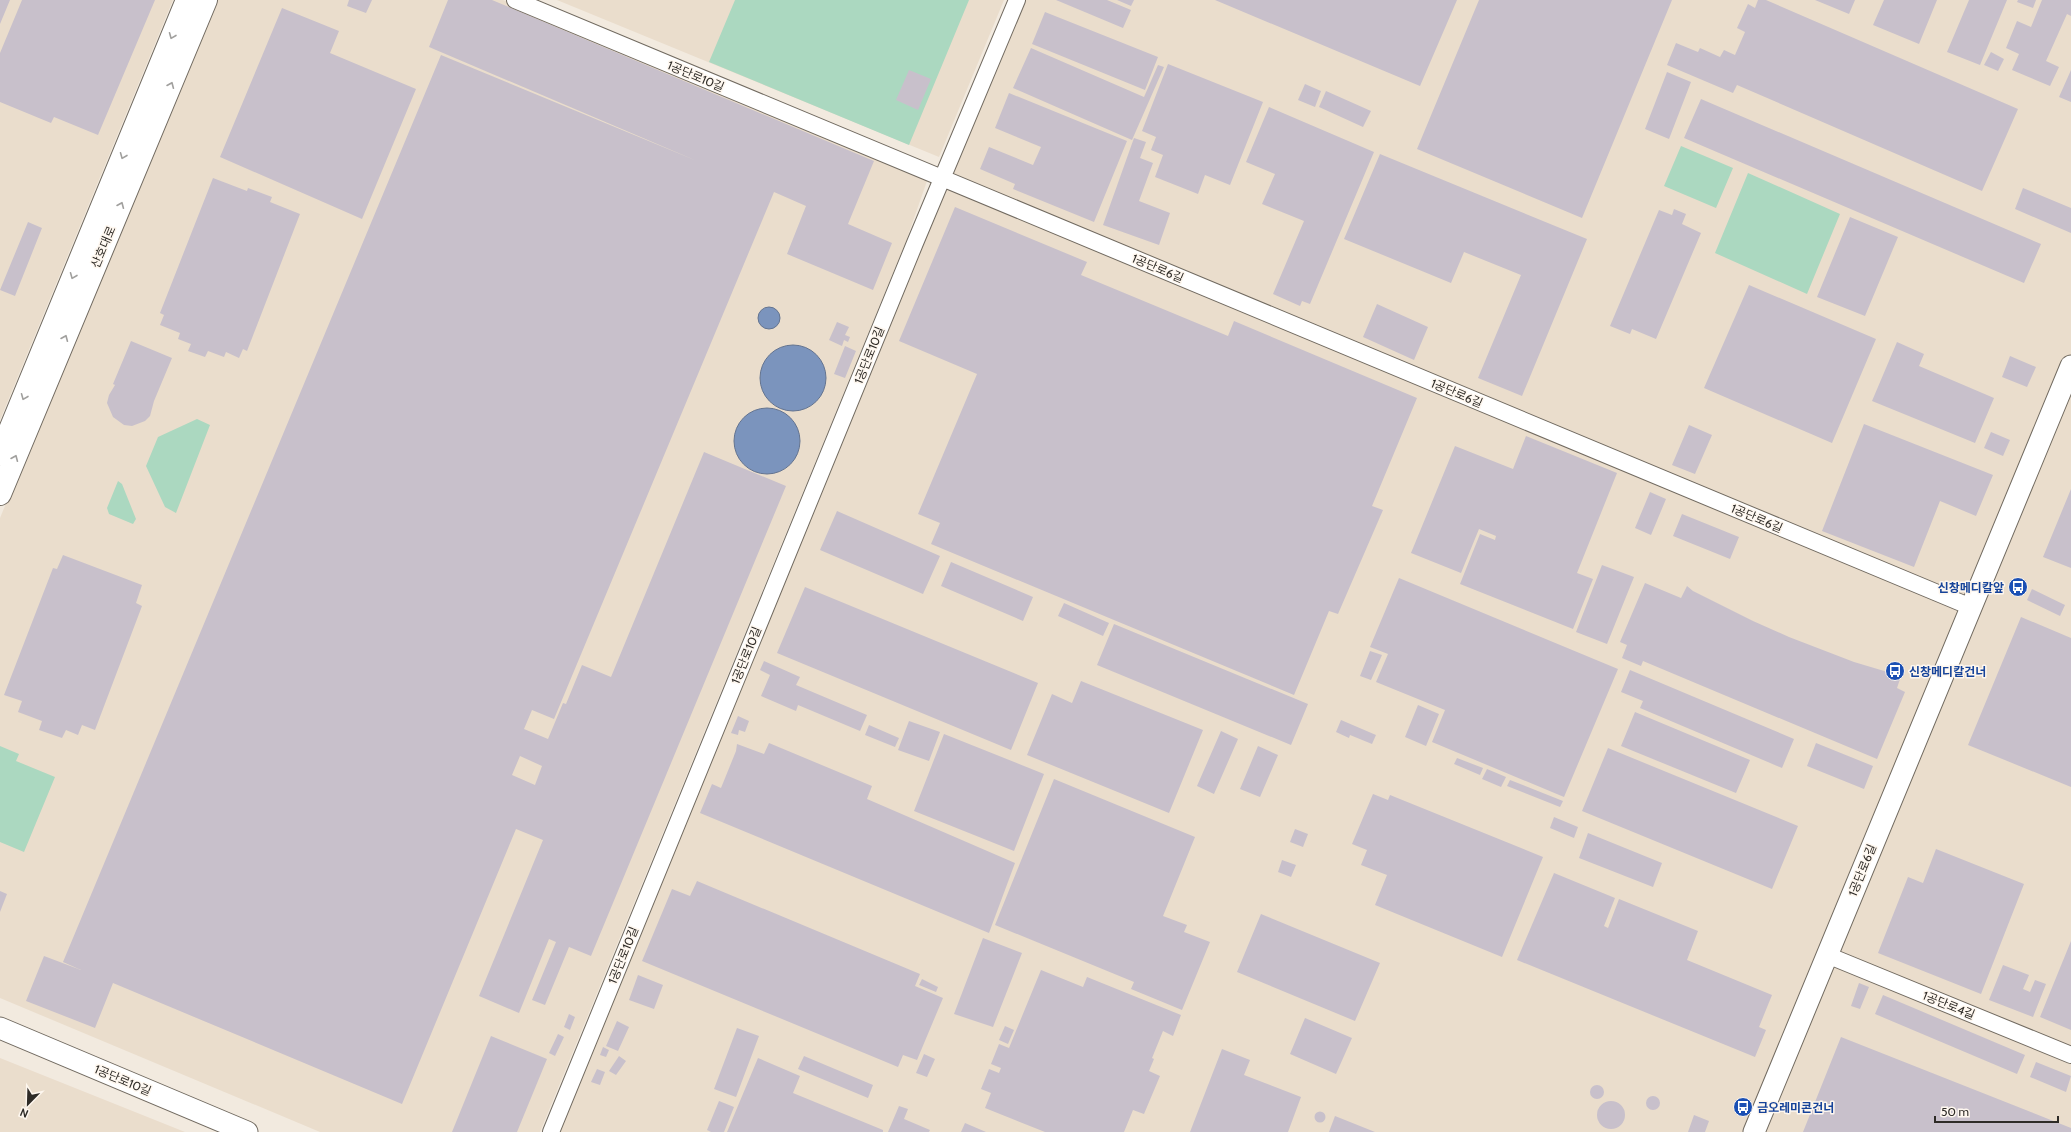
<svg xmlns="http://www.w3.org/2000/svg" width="2071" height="1132" viewBox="0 0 2071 1132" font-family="Cabin,'Noto Sans KR',sans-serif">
<rect width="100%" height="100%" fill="#f2eadf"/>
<path fill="#eaddcc" d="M 0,0 L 173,0 L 0,420 Z
M 214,0 L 503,0 L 927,181 L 906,241 L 540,1132 L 320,1132 L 0,998 L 0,518 Z
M 557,0 L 1004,0 L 939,157 Z
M 1017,0 L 2071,0 L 2071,1132 L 551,1132 Z
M 0,1058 L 185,1132 L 0,1132 Z"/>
<path fill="#abd8c0" d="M 735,0 L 969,0 L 909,145 L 709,62 Z
M 1681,146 L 1733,168 L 1716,208 L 1664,186 Z
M 1748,173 L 1840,214 L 1807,294 L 1715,253 Z
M 197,419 L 210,425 L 176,513 L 165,507 L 146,466 L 158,437 Z
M 118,481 L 122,484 L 136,519 L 133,524 L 109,514 L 107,508 Z
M 0,746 L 19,754 L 16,761 L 55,777 L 24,852 L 0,842 Z"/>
<path fill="#7b94bd" stroke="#647490" d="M758 318a11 11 0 1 1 22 0a11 11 0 1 1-22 0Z
M760 378a33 33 0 1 1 66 0a33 33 0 1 1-66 0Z
M734 441a33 33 0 1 1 66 0a33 33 0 1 1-66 0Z"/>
<path fill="#c8c0cb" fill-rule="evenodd" d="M 0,0 L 10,0 L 0,24 Z
M 22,0 L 155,0 L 98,135 L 54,117 L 51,123 L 0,102 L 0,53 Z
M 349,0 L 372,0 L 366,13 L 347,6 Z
M 448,0 L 492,0 L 874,161 L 848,224 L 892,243 L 873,290 L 787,254 L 806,206 L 774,192 L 554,719 L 532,710 L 524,729 L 548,739 L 563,703 L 566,704 L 582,665 L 611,677 L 704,452 L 786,486 L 591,956 L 569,947 L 545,1005 L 532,1000 L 556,942 L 549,939 L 519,1013 L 479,996 L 543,840 L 516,829 L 402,1104 L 113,983 L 95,1028 L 26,1001 L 44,956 L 81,970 L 63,962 L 441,55 L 697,161 L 429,47 ZM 520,756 L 542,766 L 535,785 L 512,775 Z
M 1056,0 L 1107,0 L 1131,10 L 1123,28 Z
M 1117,0 L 1134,0 L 1131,6 Z
M 1215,0 L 1457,0 L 1420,86 Z
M 1479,0 L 1672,0 L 1582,218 L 1417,149 Z
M 1758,0 L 1766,0 L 2018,109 L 1982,191 L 1737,85 L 1733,93 L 1667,65 L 1676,43 L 1698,52 L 1700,48 L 1720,57 L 1724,50 L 1735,55 L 1745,32 L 1737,28 L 1748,4 L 1755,8 Z
M 1815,0 L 1855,0 L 1849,14 Z
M 1884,0 L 1937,0 L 1919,44 L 1873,25 Z
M 1969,0 L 2007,0 L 1980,65 L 1947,52 Z
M 2018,0 L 2036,0 L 2033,8 L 2017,2 Z
M 2042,0 L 2071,0 L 2071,16 L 2067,14 L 2046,61 L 2059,67 L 2050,86 L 2012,70 L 2019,54 L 2006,48 L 2017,21 L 2031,27 Z
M 282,8 L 339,31 L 330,53 L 416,89 L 362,219 L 220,157 Z
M 1045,12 L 1158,57 L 1145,90 L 1032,44 Z
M 1031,48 L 1144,97 L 1158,65 L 1164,67 L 1132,140 L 1013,88 Z
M 1991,52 L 2004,59 L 1998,71 L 1984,65 Z
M 1168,64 L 1263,102 L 1230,185 L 1205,175 L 1198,194 L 1155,177 L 1163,155 L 1151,150 L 1156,137 L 1142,131 Z
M 909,70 L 931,79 L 918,110 L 896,100 Z
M 2071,70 L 2071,102 L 2059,97 Z
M 1667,72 L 1691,82 L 1669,139 L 1645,129 Z
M 1305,84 L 1321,91 L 1315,107 L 1298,100 Z
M 1326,91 L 1371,111 L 1363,127 L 1319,107 Z
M 1009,93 L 1127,141 L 1094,222 L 1013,189 L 1015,184 L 980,169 L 989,147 L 1033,165 L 1041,147 L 995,128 Z
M 1701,99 L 2041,244 L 2024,283 L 1684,138 Z
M 1269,107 L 1374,152 L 1310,304 L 1302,301 L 1300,306 L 1273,294 L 1304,221 L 1262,204 L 1275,174 L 1246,162 Z
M 1134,138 L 1146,142 L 1140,158 L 1153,163 L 1139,201 L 1170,213 L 1159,245 L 1103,225 Z
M 1380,154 L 1587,239 L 1522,396 L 1478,378 L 1521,275 L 1464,252 L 1451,283 L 1344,239 Z
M 213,178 L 247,191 L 248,188 L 272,197 L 270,202 L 300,214 L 247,351 L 243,349 L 239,358 L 226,352 L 224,357 L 208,351 L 205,357 L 188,351 L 191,344 L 178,339 L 180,333 L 160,325 L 164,315 L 160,313 Z
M 2023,188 L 2071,208 L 2071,233 L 2015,209 Z
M 955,207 L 1087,262 L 1081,275 L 1228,336 L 1234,321 L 1417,398 L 1372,506 L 1383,510 L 1338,614 L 1329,611 L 1294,695 L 931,544 L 940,523 L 918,514 L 977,374 L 899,341 Z
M 1674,209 L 1686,214 L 1682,224 L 1701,233 L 1656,339 L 1632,329 L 1630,334 L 1610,326 L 1659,210 L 1672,215 Z
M 1850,217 L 1898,237 L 1865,316 L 1817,297 Z
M 28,222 L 42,228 L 15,296 L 0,290 Z
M 1749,285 L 1876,339 L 1832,443 L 1704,388 Z
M 1377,304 L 1428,327 L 1414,360 L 1363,337 Z
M 837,322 L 849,327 L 845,335 L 850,337 L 848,342 L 844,340 L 842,346 L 829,340 Z
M 131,341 L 172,358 L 154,401 L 150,416 L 145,421 L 132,426 L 124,425 L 113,417 L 107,403 L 109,395 L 115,385 L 113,384 Z
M 1897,342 L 1924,354 L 1919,366 L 1994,398 L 1975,443 L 1872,401 Z
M 845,346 L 856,351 L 845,378 L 834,374 Z
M 2010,356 L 2036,367 L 2027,387 L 2002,377 Z
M 1864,424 L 1993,475 L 1976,516 L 1940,501 L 1914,567 L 1822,531 Z
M 1689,425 L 1712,435 L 1695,474 L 1672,465 Z
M 1991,432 L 2010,440 L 2003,456 L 1984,448 Z
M 1526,436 L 1617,473 L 1577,573 L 1593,579 L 1573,629 L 1460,584 L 1480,534 L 1495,540 L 1496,536 L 1479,529 L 1461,573 L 1411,553 L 1455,446 L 1513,469 Z
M 2071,489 L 2071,568 L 2043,557 Z
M 1650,492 L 1666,499 L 1651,535 L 1635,528 Z
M 837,511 L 940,556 L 923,594 L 820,550 Z
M 1682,514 L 1739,537 L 1730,559 L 1673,536 Z
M 63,555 L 142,585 L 136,603 L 142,606 L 95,730 L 82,725 L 78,735 L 66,730 L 62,738 L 39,730 L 42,721 L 18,712 L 22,701 L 4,695 L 53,568 L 57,569 Z
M 951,562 L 1033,597 L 1023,621 L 941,586 Z
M 1602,565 L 1634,577 L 1607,644 L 1576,632 Z
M 1399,578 L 1618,669 L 1564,797 L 1432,742 L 1445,710 L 1376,682 L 1388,654 L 1370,647 Z
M 1645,583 L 1681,598 L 1687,586 L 1693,591 L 1753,621 L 1789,637 L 1854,662 L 1901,676 L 1897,688 L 1905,692 L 1877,759 L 1643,661 L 1641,666 L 1622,658 L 1627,645 L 1620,642 Z
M 805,587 L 1038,683 L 1011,750 L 777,653 Z
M 2032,589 L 2065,605 L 2060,616 L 2027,600 Z
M 1064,603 L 1109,623 L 1103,636 L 1058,616 Z
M 2021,617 L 2071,638 L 2071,787 L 1968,745 Z
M 1114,624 L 1308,704 L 1291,745 L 1097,665 Z
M 1370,651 L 1382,655 L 1371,680 L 1360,676 Z
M 764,661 L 800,677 L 796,685 L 867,715 L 860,731 L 798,705 L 796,711 L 761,696 L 770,675 L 760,670 Z
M 1630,670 L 1794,739 L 1782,768 L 1640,708 L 1643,701 L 1621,692 Z
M 1081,681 L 1203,730 L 1169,813 L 1027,755 L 1052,694 L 1072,703 Z
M 1418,705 L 1439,714 L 1426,746 L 1405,737 Z
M 1635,712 L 1750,760 L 1736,793 L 1621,746 Z
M 738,716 L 749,721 L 745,732 L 739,730 L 738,735 L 731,733 Z
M 1341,720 L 1376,735 L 1372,744 L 1350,735 L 1349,738 L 1336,732 Z
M 909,721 L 940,732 L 929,761 L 898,750 Z
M 869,725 L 899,738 L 895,747 L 865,735 Z
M 1221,731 L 1238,739 L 1214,794 L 1197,786 Z
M 944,734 L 1044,774 L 1014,851 L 914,811 Z
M 769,743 L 872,786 L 867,799 L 1015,863 L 989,933 L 700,813 L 712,784 L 721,788 L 736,751 L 737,744 L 764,754 Z
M 1816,743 L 1873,766 L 1864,789 L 1807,766 Z
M 1258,746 L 1278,755 L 1260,797 L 1240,789 Z
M 1608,748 L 1798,826 L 1772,889 L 1582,811 Z
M 1457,758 L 1483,768 L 1480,775 L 1454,764 Z
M 1487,769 L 1506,777 L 1501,787 L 1482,779 Z
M 1054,779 L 1195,837 L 1163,916 L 1187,925 L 1184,932 L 1210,942 L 1182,1010 L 1131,989 L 1134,982 L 995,925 Z
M 1510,780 L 1563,801 L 1560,807 L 1507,786 Z
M 1373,794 L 1388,800 L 1390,795 L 1543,857 L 1502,957 L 1375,905 L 1387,875 L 1361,865 L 1367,850 L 1352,844 Z
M 1554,817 L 1578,827 L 1574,838 L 1550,828 Z
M 1295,829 L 1308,834 L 1303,847 L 1290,842 Z
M 1588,833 L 1662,863 L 1653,887 L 1579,858 Z
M 1936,849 L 2024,884 L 1981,994 L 1878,953 L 1908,877 L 1923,883 Z
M 1282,860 L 1296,865 L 1291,877 L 1278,872 Z
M 1554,873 L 1615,898 L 1604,926 L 1608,928 L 1619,899 L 1698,931 L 1687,960 L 1772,995 L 1759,1027 L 1766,1030 L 1755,1057 L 1517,960 Z
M 697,881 L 920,974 L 915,986 L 943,998 L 917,1060 L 903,1055 L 898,1067 L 642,961 L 672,889 L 690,896 Z
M 0,891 L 7,894 L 0,912 Z
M 1261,914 L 1380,963 L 1355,1021 L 1237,972 Z
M 983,938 L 1022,953 L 993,1027 L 954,1014 Z
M 2071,941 L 2071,1030 L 2040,1017 Z
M 2003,965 L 2029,975 L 2023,989 L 2030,992 L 2035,980 L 2046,984 L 2033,1017 L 1989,1000 Z
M 1041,970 L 1083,987 L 1087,977 L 1181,1015 L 1173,1036 L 1163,1031 L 1152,1058 L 1154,1059 L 1149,1071 L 1160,1076 L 1144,1114 L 1133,1110 L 1124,1132 L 1045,1132 L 985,1108 L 991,1093 L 981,1089 L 989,1069 L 999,1073 L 1001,1068 L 991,1064 L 999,1044 L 1009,1048 Z
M 638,975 L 663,985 L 654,1009 L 629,1000 Z
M 922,979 L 938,987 L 936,992 L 919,985 Z
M 1859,983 L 1869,987 L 1860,1009 L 1851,1006 Z
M 1883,995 L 2025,1055 L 2017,1074 L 1875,1014 Z
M 569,1014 L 575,1017 L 570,1030 L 564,1027 Z
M 1305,1018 L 1352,1038 L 1336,1074 L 1290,1054 Z
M 617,1021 L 629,1027 L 618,1051 L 606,1046 Z
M 1005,1026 L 1014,1030 L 1008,1044 L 999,1040 Z
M 737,1028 L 759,1036 L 736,1097 L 714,1089 Z
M 558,1034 L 564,1037 L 555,1056 L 549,1053 Z
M 491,1036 L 547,1059 L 517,1132 L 452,1132 Z
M 1841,1037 L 2071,1128 L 2071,1132 L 1803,1132 Z
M 603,1047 L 609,1050 L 606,1057 L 600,1055 Z
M 1222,1049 L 1250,1060 L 1244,1075 L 1301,1097 L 1288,1132 L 1190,1132 Z
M 924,1054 L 935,1059 L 927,1077 L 916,1073 Z
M 619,1056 L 626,1061 L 616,1075 L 609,1071 Z
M 804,1056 L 873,1085 L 868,1098 L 798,1069 Z
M 758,1058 L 800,1076 L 793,1093 L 883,1130 L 883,1132 L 727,1132 Z
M 2036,1062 L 2071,1076 L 2066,1092 L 2030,1077 Z
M 597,1069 L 605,1072 L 600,1085 L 591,1082 Z
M1590 1092a7 7 0 1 1 14 0a7 7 0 1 1-14 0Z
M1646 1103a7 7 0 1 1 14 0a7 7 0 1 1-14 0Z
M 719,1101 L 734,1107 L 724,1132 L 711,1132 L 707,1130 Z
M1597 1115a14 14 0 1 1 28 0a14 14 0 1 1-28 0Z
M 899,1106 L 908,1109 L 904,1119 L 930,1130 L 929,1132 L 888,1132 Z
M1314.5 1117a5.5 5.5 0 1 1 11 0a5.5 5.5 0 1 1-11 0Z
M 1694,1115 L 1709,1121 L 1705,1132 L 1688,1132 Z
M 1335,1116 L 1375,1132 L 1329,1132 Z
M 965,1123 L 986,1132 L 961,1132 Z"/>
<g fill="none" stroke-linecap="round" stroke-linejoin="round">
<defs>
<path id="minor" d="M 515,0 L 1971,607
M 1827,955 L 2071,1055
M 551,1132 L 915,243 L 1017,0"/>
<path id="tertiary" d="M 0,1028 L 247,1132
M 1754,1132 L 2071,366"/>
<path id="secondary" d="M 0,454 L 187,0
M 0,494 L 206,0"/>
</defs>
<use href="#minor" stroke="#716a60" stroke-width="18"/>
<use href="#tertiary" stroke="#716a60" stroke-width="23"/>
<use href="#secondary" stroke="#716a60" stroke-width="24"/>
<use href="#minor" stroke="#fff" stroke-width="16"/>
<use href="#tertiary" stroke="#fff" stroke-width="21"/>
<use href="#secondary" stroke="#fff" stroke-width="22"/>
</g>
<defs><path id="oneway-chevron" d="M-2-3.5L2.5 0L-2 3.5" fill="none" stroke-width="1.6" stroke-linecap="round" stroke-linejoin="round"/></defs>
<g stroke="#a1a09e">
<use href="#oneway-chevron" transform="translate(172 36) rotate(112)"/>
<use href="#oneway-chevron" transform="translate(171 85) rotate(-67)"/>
<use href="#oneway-chevron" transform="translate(123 156) rotate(112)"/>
<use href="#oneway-chevron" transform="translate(121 205) rotate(-67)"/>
<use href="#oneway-chevron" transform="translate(73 276) rotate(112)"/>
<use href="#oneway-chevron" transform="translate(65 338) rotate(-67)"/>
<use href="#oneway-chevron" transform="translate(24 397) rotate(112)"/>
<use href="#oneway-chevron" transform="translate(15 458) rotate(-67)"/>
</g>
<defs>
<symbol id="bus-disc" viewBox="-11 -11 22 22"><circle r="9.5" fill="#1a4fb4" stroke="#fef7ef"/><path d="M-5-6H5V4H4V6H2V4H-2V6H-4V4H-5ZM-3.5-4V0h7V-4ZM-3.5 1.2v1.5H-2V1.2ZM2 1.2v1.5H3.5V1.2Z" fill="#fff"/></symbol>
</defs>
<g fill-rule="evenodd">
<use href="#bus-disc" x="2007" y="576" width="22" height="22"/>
<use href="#bus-disc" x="1884" y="660" width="22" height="22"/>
<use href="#bus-disc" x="1732" y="1096" width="22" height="22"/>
</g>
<g text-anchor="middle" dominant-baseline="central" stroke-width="3" stroke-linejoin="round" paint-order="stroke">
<g font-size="12" fill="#2e2b27" stroke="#fef7ef">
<text transform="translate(696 76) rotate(23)">1공단로10길</text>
<text transform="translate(103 247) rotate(-67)">산호대로</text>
<text transform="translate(1158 268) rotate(23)">1공단로6길</text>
<text transform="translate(869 355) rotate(-68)">1공단로10길</text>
<text transform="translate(1457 393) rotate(23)">1공단로6길</text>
<text transform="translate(1757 518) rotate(23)">1공단로6길</text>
<text transform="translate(746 655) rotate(-68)">1공단로10길</text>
<text transform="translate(1862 870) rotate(-68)">1공단로6길</text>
<text transform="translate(623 955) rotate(-68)">1공단로10길</text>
<text transform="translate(1949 1005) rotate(22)">1공단로4길</text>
<text transform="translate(123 1080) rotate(23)">1공단로10길</text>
</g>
<g font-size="12" font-weight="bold" fill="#164399" stroke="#fef7ef" text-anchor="start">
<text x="2004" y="587" text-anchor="end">신창메디칼앞</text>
<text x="1909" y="671">신창메디칼건너</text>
<text x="1757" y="1107">금오레미콘건너</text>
</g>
</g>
<g transform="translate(28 1104) rotate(203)" stroke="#fef7ef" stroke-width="3" paint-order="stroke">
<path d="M0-3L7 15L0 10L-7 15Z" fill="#2e2b27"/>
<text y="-6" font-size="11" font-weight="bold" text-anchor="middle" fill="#2e2b27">N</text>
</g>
<path d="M1935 1116v6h123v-6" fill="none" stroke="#2e2b27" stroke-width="2"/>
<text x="1941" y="1116" font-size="12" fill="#2e2b27" stroke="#fef7ef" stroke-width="3" paint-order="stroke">50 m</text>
</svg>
